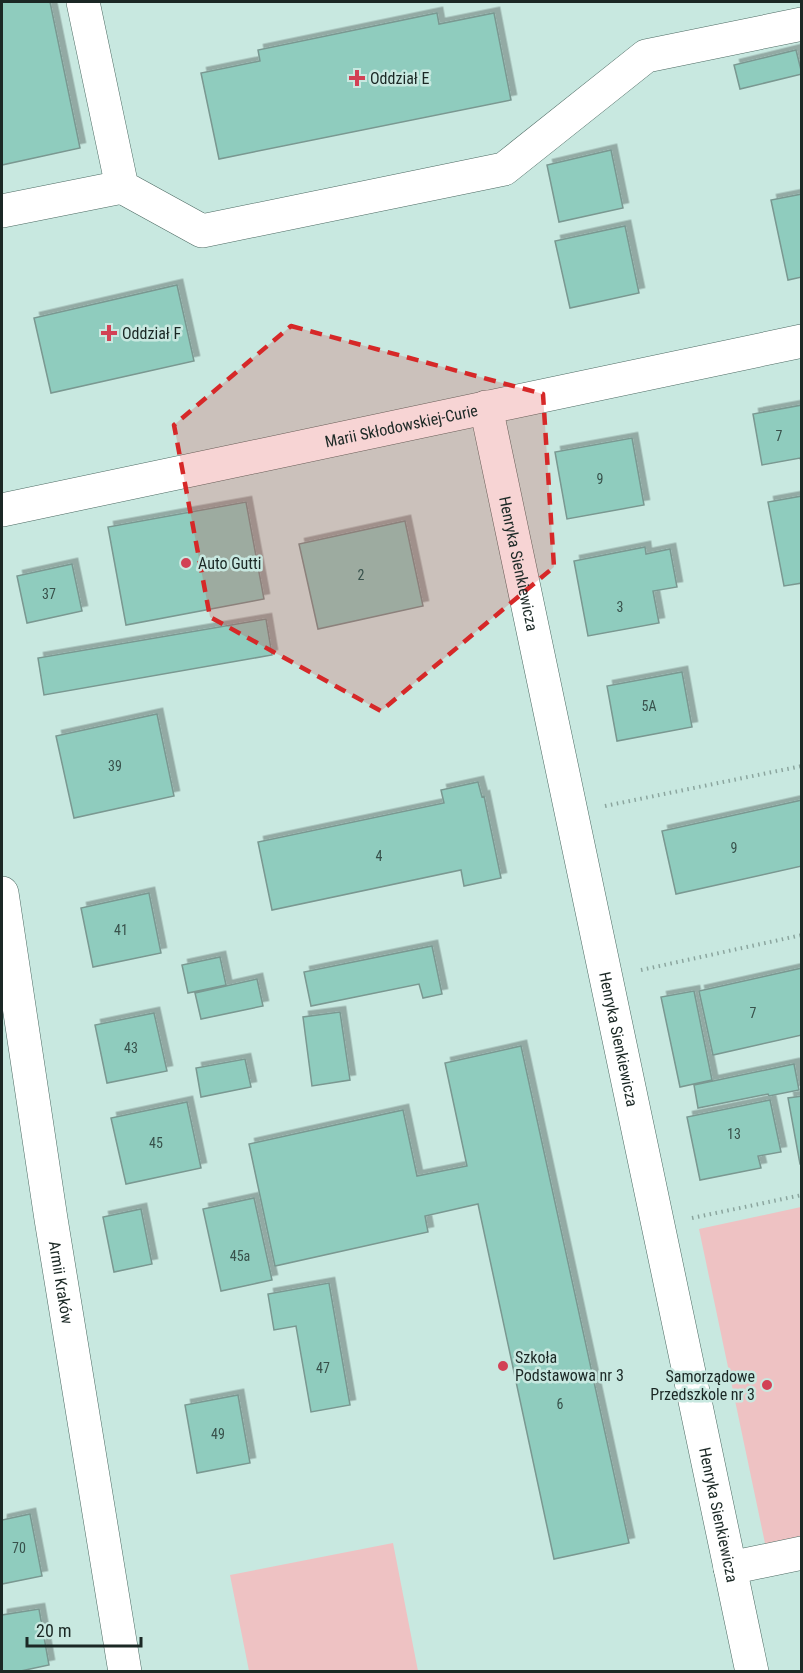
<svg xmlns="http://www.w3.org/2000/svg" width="803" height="1673" viewBox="0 0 803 1673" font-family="'Roboto Condensed',sans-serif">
<defs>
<filter id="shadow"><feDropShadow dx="5.5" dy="-5.5" stdDeviation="0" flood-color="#0004"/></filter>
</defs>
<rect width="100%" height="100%" fill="#c8e8e0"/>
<path fill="#eec2c3" d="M 801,1207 L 801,1541 L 766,1548 L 699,1229 Z
M 393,1543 L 418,1671 L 249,1671 L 230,1575 Z"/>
<path fill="#8fccbe" stroke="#7a9891" stroke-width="1.5" filter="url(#shadow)" d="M 2,2 L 50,2 L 80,148 L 2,165 Z
M 437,13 L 439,24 L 494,13 L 511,100 L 219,159 L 201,73 L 260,61 L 258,50 Z
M 796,50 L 802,74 L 740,89 L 734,65 Z
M 611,150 L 623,208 L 559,222 L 547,165 Z
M 802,194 L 802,277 L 788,280 L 771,200 Z
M 625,226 L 639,293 L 570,308 L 555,241 Z
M 177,285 L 194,361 L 51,393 L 34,318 Z
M 802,405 L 802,464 L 800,458 L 762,465 L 753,414 Z
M 632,438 L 644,505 L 567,519 L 555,452 Z
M 802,496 L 802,583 L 784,586 L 768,502 Z
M 246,502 L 264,599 L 126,625 L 108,527 Z
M 405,521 L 423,606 L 318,629 L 299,544 Z
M 645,547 L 646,554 L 670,549 L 677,587 L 653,591 L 659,623 L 588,636 L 574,561 Z
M 72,564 L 82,611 L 27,623 L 17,576 Z
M 266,619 L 272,655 L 44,695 L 38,658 Z
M 682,672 L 692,727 L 617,741 L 607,686 Z
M 157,714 L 174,796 L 74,818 L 56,736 Z
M 478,782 L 482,797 L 484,796 L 501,878 L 464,886 L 461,870 L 272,910 L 258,842 L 444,803 L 441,790 Z
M 802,800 L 802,866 L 676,894 L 662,831 Z
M 149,893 L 161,953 L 93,967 L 81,908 Z
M 432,946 L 442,994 L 423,998 L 419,984 L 311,1006 L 304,972 Z
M 220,957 L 226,985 L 188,993 L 182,965 Z
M 802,968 L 802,1035 L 713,1055 L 699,991 Z
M 257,979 L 263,1006 L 201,1019 L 195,993 Z
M 694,991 L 712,1080 L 680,1087 L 661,997 Z
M 340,1012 L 350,1080 L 312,1086 L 303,1017 Z
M 154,1013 L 167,1071 L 107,1083 L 95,1025 Z
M 521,1046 L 629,1543 L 554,1559 L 478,1204 L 425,1216 L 428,1232 L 275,1266 L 249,1144 L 403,1110 L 417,1176 L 467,1166 L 445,1063 Z
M 245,1059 L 251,1087 L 201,1097 L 196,1068 Z
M 794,1064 L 799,1090 L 769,1096 L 768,1094 L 698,1108 L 694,1085 Z
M 802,1096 L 802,1164 L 800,1164 L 788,1098 Z
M 770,1100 L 781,1152 L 758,1156 L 761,1168 L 700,1180 L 687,1117 Z
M 187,1102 L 201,1168 L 126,1184 L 111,1118 Z
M 254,1198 L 272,1280 L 221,1291 L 203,1209 Z
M 141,1209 L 152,1264 L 114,1272 L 103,1217 Z
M 329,1283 L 350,1405 L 311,1412 L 296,1326 L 274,1330 L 268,1294 Z
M 238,1395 L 250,1463 L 197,1473 L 185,1405 Z
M 30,1514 L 42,1576 L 2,1584 L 2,1520 Z
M 39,1609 L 49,1665 L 16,1672 L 2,1672 L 2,1615 Z"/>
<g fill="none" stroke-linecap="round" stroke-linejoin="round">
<defs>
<g id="minor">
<path d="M 83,2 L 122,187 L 202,231 L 504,169 L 646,56 L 802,24"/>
<path d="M 2,211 L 122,187"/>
<path id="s1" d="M 486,407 L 752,1672"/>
<path id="s2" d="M 2,510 L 802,341"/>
<path id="s3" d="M 2,893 L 51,1219 L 125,1672"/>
<path d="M 730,1568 L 802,1553"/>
</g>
</defs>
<use href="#minor" stroke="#4c6962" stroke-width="34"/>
<path stroke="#8ba59e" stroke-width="4" stroke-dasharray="1.5 4.5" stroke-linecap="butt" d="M 605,806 L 802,766
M 641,970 L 802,935
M 692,1218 L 802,1195"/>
<use href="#minor" stroke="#fff" stroke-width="33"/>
</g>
<path fill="#d62828" fill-opacity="0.2" stroke="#d62828" stroke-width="4.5" stroke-dasharray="12 8" stroke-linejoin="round" d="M 291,326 L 543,394 L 554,567 L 381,711 L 210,617 L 174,425 Z"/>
<g fill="#d24155" stroke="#c8e8e0" stroke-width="2">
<path d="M354 69h6v6h6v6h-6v6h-6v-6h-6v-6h6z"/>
<path d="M106 324h6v6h6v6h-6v6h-6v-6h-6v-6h6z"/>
<circle cx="186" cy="563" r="6"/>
<circle cx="503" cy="1366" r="6"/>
<circle cx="767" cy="1385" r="6"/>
</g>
<g text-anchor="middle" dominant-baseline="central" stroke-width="5" stroke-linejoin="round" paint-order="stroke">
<g font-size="14" fill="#38514b">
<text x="779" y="436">7</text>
<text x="600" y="479">9</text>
<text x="361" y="575">2</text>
<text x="49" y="594">37</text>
<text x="620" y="607">3</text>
<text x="649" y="706">5A</text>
<text x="115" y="766">39</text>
<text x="734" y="848">9</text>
<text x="379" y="856">4</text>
<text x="121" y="930">41</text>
<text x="753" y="1013">7</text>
<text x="131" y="1048">43</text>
<text x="734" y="1134">13</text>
<text x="156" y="1143">45</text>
<text x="240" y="1256">45a</text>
<text x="323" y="1368">47</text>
<text x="560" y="1404">6</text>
<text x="218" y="1434">49</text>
<text x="19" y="1548">70</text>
</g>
<g font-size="16" fill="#1b2825" stroke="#c8e8e0" text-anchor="start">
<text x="370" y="78">Oddział E</text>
<text x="122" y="333">Oddział F</text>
<text x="198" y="563">Auto Gutti</text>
<text x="515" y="1357">Szkoła<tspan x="515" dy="18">Podstawowa nr 3</tspan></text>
<text x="755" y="1376" text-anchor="end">Samorządowe<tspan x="755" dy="18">Przedszkole nr 3</tspan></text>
</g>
<g font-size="16" fill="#1b2825" stroke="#c8e8e0">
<text stroke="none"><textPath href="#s2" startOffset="408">Marii Skłodowskiej-Curie</textPath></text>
<text stroke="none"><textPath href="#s1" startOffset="160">Henryka Sienkiewicza</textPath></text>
<text stroke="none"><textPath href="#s1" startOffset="646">Henryka Sienkiewicza</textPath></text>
<text stroke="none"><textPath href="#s3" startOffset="394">Armii Kraków</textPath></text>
<text stroke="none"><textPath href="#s1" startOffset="1132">Henryka Sienkiewicza</textPath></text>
</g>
</g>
<rect width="803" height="1673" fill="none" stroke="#1b2825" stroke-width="6"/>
<path d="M27 1637v9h114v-9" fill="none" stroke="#1b2825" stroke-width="3"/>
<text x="36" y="1637" font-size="18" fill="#1b2825" stroke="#c8e8e0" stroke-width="4.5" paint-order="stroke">20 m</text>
</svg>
